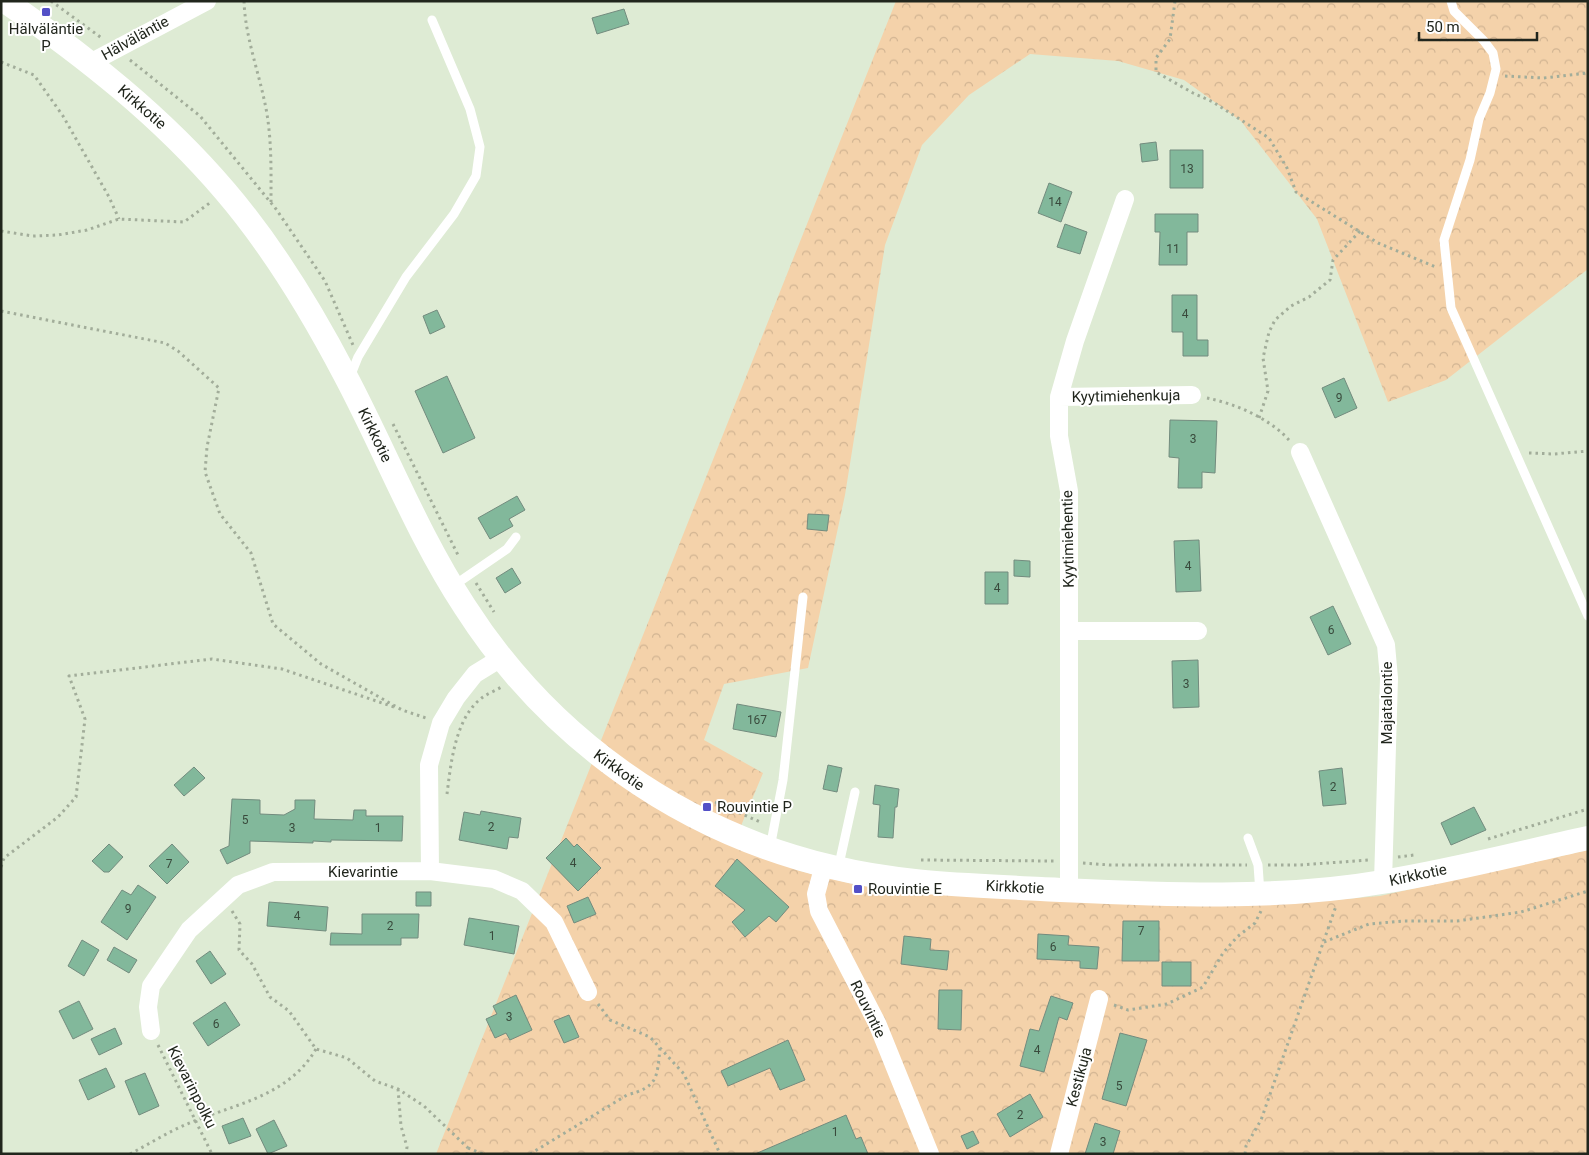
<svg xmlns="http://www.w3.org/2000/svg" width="1589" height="1155" viewBox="0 0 1589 1155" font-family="Roboto,sans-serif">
<defs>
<pattern id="forest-crowns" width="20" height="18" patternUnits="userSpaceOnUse" patternTransform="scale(1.25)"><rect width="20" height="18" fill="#f4d2aa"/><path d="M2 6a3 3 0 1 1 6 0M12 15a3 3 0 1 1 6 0" fill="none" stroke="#d1b492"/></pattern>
</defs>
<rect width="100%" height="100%" fill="#deebd4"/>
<path fill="url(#forest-crowns)" d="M 896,1 L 1588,1 L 1588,269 L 1446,380 L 1388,402 L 1317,219 L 1241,121 L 1184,80 L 1118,61 L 1030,54 L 969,95 L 922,145 L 885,245 L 845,495 L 808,668 L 724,684 L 704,740 L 763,773 L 733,845 L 800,871 L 861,886 L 1113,900 L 1299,903 L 1380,896 L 1588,850 L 1588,1154 L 436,1154 Z"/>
<path fill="#82b89b" stroke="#738b7e" d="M 624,9 L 629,24 L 597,34 L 592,18 Z
M 1156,142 L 1158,160 L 1142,162 L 1140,144 Z
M 1170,150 L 1203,150 L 1203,188 L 1170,188 Z
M 1049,183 L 1072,192 L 1061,222 L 1038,213 Z
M 1155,214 L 1198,214 L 1198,232 L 1187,232 L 1187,265 L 1159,265 L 1160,232 L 1155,232 Z
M 1065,224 L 1087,232 L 1080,254 L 1057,247 Z
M 1172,295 L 1197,295 L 1197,340 L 1208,340 L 1208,356 L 1183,356 L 1183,332 L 1172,332 Z
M 437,310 L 445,327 L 430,334 L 423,316 Z
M 447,376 L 475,438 L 443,453 L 415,391 Z
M 1344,378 L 1357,408 L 1335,418 L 1322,388 Z
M 1170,420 L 1217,421 L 1215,473 L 1202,472 L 1202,488 L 1178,488 L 1179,458 L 1169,457 Z
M 517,496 L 525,510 L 509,519 L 513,526 L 490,539 L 478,518 Z
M 808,514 L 829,515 L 827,531 L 807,529 Z
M 1199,540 L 1201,591 L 1176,592 L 1174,541 Z
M 1014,560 L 1030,561 L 1030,577 L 1014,576 Z
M 512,568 L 521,583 L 505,593 L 496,578 Z
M 985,572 L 1008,572 L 1008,604 L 985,604 Z
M 1333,606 L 1351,644 L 1328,655 L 1310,617 Z
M 1198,660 L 1199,707 L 1173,708 L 1172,661 Z
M 737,704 L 781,712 L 776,737 L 733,729 Z
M 828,765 L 842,768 L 837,792 L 823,789 Z
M 194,767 L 205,778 L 184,796 L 174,785 Z
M 1342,768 L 1346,804 L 1323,806 L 1319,771 Z
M 875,785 L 899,789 L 897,807 L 895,807 L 893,838 L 878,837 L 880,805 L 873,804 Z
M 232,799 L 260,800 L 260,814 L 284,815 L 295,809 L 295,800 L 315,800 L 314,819 L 353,820 L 354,810 L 366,810 L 366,816 L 403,816 L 402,841 L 331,840 L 331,842 L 313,841 L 313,843 L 250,841 L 250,853 L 227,864 L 220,850 L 229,846 Z
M 1474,807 L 1486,830 L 1451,845 L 1441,823 Z
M 481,811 L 521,818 L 518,838 L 509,837 L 507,849 L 459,840 L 464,812 L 480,815 Z
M 566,838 L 574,847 L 577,844 L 601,868 L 578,891 L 546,858 Z
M 109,844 L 123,857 L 109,872 L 104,872 L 92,861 Z
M 172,844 L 189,862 L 167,884 L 149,866 Z
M 737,859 L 789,907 L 776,922 L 769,916 L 745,937 L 732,922 L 745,910 L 715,886 Z
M 138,885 L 156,897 L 127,940 L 101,922 L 122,890 L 131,895 Z
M 416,892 L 431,892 L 431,906 L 416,906 Z
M 588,897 L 596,914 L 574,923 L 567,906 Z
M 269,902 L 328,907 L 326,931 L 267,926 Z
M 362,914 L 419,914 L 418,938 L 401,938 L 401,945 L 330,945 L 331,933 L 362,934 Z
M 469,918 L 519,926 L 514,954 L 464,945 Z
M 1123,921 L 1159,921 L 1159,961 L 1122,961 Z
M 1038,934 L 1069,936 L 1068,945 L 1099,947 L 1097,969 L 1080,968 L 1080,961 L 1037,959 Z
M 904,936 L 931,939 L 930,950 L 949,951 L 947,970 L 901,964 Z
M 82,940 L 99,950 L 84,976 L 68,966 Z
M 114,947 L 137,960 L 129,973 L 107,960 Z
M 210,951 L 226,974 L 211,984 L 196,961 Z
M 1162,962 L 1191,962 L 1191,986 L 1162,986 Z
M 939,990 L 962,990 L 961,1030 L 938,1029 Z
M 516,995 L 532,1030 L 510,1040 L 506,1033 L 495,1038 L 486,1019 L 497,1014 L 493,1006 Z
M 1051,996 L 1073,1003 L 1067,1020 L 1059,1017 L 1044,1072 L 1020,1066 L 1030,1029 L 1039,1031 Z
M 79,1001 L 93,1029 L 73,1039 L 59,1011 Z
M 225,1002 L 240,1025 L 208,1046 L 193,1023 Z
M 569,1015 L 579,1037 L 564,1043 L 554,1021 Z
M 115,1028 L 122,1044 L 99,1055 L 91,1039 Z
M 1120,1033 L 1147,1040 L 1126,1106 L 1102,1099 Z
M 788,1040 L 805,1080 L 780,1090 L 770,1068 L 728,1086 L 721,1071 Z
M 106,1068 L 115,1087 L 88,1100 L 79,1080 Z
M 145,1073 L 159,1106 L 139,1115 L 125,1081 Z
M 1030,1094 L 1043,1117 L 1010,1137 L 997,1114 Z
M 846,1115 L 856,1139 L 861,1137 L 868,1154 L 755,1154 Z
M 243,1118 L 251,1136 L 229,1144 L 222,1126 Z
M 274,1120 L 287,1146 L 268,1154 L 256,1129 Z
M 1095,1123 L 1120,1131 L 1113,1154 L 1085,1154 Z
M 973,1131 L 979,1143 L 967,1149 L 961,1136 Z"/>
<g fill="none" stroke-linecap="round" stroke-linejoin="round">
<path stroke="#a2ad9a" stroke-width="3" stroke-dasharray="2.5 4" stroke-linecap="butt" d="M 51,1 L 103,39
M 244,1 C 245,34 257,67 264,99 C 272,133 271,168 271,202
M 1175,1 L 1170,39 L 1156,58 L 1156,72 L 1193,93 L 1213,102 L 1269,138 L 1287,168 L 1296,192 L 1378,243 L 1436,267
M 130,60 L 200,116 L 276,209 L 325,281 L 353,345
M 1,62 L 34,75 L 63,116 L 109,197 L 119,219
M 1505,76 L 1543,78 L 1588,73
M 1,231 L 33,236 L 58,235 L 87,230 L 119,219 L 184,222 L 211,202
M 1,311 L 165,343 L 178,351 L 219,388 L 207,447 L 205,472 L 220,514 L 251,553 L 273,624 L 321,664 L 402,710 L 426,718
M 1207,398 C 1236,404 1269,418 1289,440
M 1259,418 L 1268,391 L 1263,358 L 1269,332 L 1275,320 L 1291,306 L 1309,297 L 1330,280 L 1333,260 L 1360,231
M 393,424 L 458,555
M 1529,453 L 1554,454 L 1588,451
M 476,583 L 494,612
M 447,794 C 451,763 455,717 483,697 C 489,693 497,690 503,686
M 715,802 L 760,822
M 1488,839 L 1588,809
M 1398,857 L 1414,855
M 921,860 L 1054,861
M 1083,863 L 1110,865 L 1247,865
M 1268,865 L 1300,865 L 1369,860
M 1,867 L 4,858 L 58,817 L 76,797 L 85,719 L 69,676 L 212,659 L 282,669 L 394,707
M 232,911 L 240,924 L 239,950 L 252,964 L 270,997 L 289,1011 L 316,1049 L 347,1058 L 375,1081 L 398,1089 L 424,1106 L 468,1148 L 467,1154
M 1324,942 L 1369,924 L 1404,921 L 1457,921 L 1521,912 L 1588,891
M 598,1004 L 610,1020 L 650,1037 L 684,1074 L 720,1154
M 1114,1005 L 1128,1010 L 1167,1004 L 1203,987 L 1223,953 L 1237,937 L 1255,923 L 1261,911
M 158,1045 L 212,1154
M 398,1089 L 401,1126 L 407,1147 L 406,1154
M 468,1148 L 483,1154
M 130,1154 C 149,1144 168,1132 187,1124 C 234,1104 288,1097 316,1049
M 530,1154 L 627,1095 C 658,1087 657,1078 660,1048
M 1245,1154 L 1246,1146 L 1261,1120 L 1336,906"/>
<path stroke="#fff" stroke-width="9" d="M 1451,1 L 1454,11 L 1484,41 L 1493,53 L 1496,69 L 1490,93 L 1479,119 L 1470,160 L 1444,240 L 1451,308 L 1588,616
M 350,377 L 358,357 L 406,277 L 454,214 L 476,176 L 480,147 L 470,109 L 432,20
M 453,586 L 507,549 L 516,537
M 1248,838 L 1258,865 L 1260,893
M 770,848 L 783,780 L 803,597
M 838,869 L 855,792"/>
<path stroke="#fff" stroke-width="18" d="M 90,63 L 207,1
M 1059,397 L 1192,395
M 1300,452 L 1386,645 L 1389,678 L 1383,882
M 1070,631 L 1198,631
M 824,865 L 816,894 L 819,911 L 877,1023 L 930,1154
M 430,871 L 429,765 L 441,723 L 456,698 L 475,674 L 501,658
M 1069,890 L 1069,491 L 1059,436 L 1059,397 L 1075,341 L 1125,199
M 151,1031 L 148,1007 L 151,986 L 189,930 L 238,885 L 273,872 L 430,871 L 494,879 L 522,891 L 554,922 L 588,992
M 1059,1154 L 1099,999"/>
<path stroke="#fff" stroke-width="24" d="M 5,1 C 85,56 162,117 225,191 C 273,247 311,310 345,375 C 386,452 417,534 465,607 C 549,738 680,831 832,867 C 900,884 971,885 1041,889 C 1152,894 1272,901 1382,882 C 1451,871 1519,853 1588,838"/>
</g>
<g fill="#5350c7" stroke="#fff" stroke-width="2">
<rect x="41" y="7" width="10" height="10" rx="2.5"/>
<rect x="702" y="802" width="10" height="10" rx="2.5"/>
<rect x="853" y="884" width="10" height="10" rx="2.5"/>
</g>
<g text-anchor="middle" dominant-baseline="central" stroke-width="4" stroke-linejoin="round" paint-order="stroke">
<g font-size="12" fill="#394a3c">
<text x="1187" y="169">13</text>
<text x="1055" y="202">14</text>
<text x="1173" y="249">11</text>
<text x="1185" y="314">4</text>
<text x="1339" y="398">9</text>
<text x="1193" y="439">3</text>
<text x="1188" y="566">4</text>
<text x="997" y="588">4</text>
<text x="1331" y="630">6</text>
<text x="1186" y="684">3</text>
<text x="757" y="720">167</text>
<text x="1333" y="787">2</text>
<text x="245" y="820">5</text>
<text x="491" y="827">2</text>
<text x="292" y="828">3</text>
<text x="378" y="828">1</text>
<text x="573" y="863">4</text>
<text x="169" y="864">7</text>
<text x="128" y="909">9</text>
<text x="297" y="916">4</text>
<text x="390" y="926">2</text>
<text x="1141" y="931">7</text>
<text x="492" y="936">1</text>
<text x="1053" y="947">6</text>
<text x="509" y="1017">3</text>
<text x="216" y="1024">6</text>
<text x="1037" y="1050">4</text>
<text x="1119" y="1086">5</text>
<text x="1020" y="1115">2</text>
<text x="835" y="1132">1</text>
<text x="1103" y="1142">3</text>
</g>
<g font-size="15" fill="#21261d" stroke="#fff" text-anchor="start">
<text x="46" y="29" text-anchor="middle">Hälväläntie<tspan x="46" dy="17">P</tspan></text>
<text x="717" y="807">Rouvintie P</text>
<text x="868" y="889">Rouvintie E</text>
</g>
<g font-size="15" fill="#21261d" stroke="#fff">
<text transform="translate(135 38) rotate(-29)">Hälväläntie</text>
<text transform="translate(142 107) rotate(41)">Kirkkotie</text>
<text transform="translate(1126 396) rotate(-1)">Kyytimiehenkuja</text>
<text transform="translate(375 435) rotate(64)">Kirkkotie</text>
<text transform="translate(1068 539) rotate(-91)">Kyytimiehentie</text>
<text transform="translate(1387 703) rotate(-90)">Majatalontie</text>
<text transform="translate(619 770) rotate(36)">Kirkkotie</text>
<text x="363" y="872">Kievarintie</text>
<text transform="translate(1418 875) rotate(-12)">Kirkkotie</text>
<text transform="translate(1015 887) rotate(3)">Kirkkotie</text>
<text transform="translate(868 1009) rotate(64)">Rouvintie</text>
<text transform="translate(1079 1077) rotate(-75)">Kestikuja</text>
<text transform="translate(192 1087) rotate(63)">Kievarinpolku</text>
</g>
</g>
<rect width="1589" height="1155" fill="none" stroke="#21261d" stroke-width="5"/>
<path d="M1419 32v8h118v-8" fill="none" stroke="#21261d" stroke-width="2.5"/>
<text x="1426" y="32" font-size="15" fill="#21261d" stroke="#ffffff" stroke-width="4" paint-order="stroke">50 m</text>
</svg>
